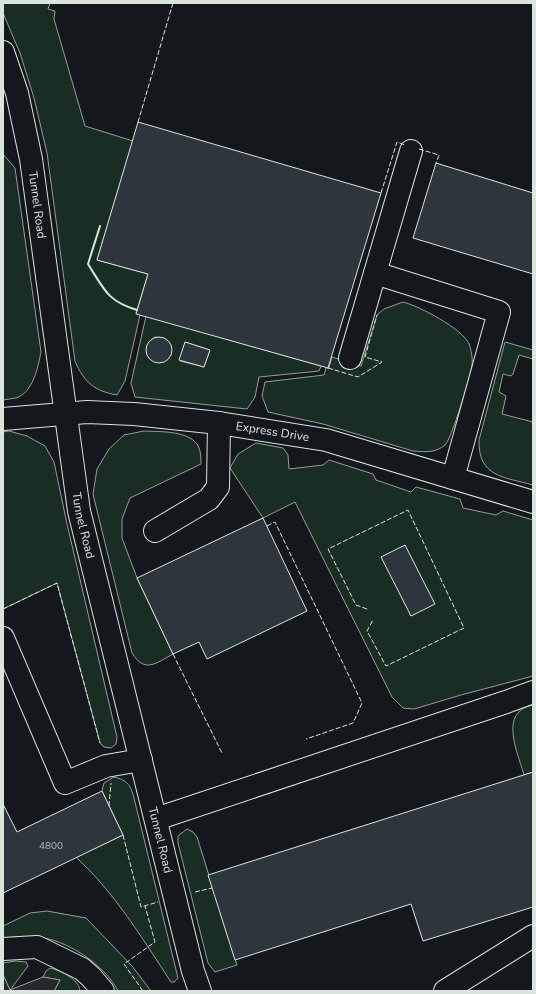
<svg xmlns="http://www.w3.org/2000/svg" width="536" height="994" viewBox="0 0 536 994" font-family="'Nunito Sans',sans-serif">
<rect width="100%" height="100%" fill="#14181c"/>
<path fill="#1a2d24" stroke="#939e99" fill-rule="evenodd" d="M 3,3 L 50,3 L 48,9 L 55,11 L 54,19 L 85,126 L 133,141 L 97,260 L 148,274 L 136,313 L 140,315 L 125,381 L 117,395 C 94,391 84,382 75,361 L 47,153 L 34,98 L 20,53 L 3,13 Z
M 3,154 L 15,168 L 41,352 C 38,367 33,393 16,398 C 12,399 7,399 3,400 Z
M 403,302 C 419,306 463,329 469,344 C 471,349 473,359 472,365 C 470,377 452,438 445,445 C 436,453 425,452 413,451 L 323,424 L 268,412 L 262,396 L 265,382 L 324,375 L 326,368 L 329,368 L 332,357 L 361,366 L 377,315 L 384,309 Z
M 146,316 L 321,366 L 319,371 L 259,377 L 255,397 L 247,409 L 135,397 L 131,383 ZM 155,337 L 164,338 L 170,343 L 171,355 L 165,361 L 157,362 C 144,357 143,345 155,337 ZM 185,342 L 210,350 L 204,367 L 180,361 Z
M 505,342 L 533,350 L 533,359 L 519,355 L 513,374 L 511,376 L 503,374 L 499,392 L 506,396 L 502,414 L 533,422 L 533,485 C 504,477 478,477 479,440 Z
M 9,431 L 27,436 L 45,446 L 54,462 L 67,524 L 117,737 L 116,744 L 111,748 L 104,747 L 100,743 L 57,583 L 3,609 L 3,432 Z
M 144,431 C 161,432 192,430 199,448 C 201,453 201,459 201,464 L 130,498 L 122,519 L 122,538 L 137,578 L 173,654 C 156,663 145,674 132,653 L 93,494 L 97,469 L 109,449 L 124,435 Z
M 256,443 L 283,448 L 288,455 L 289,469 L 323,465 L 329,460 L 373,474 L 376,480 L 411,492 L 416,487 L 460,499 L 463,508 L 496,515 L 503,511 L 533,520 L 533,676 L 461,695 L 414,709 L 403,708 L 392,697 L 295,502 L 263,518 L 230,468 L 238,454 Z
M 533,705 L 533,772 L 524,775 C 518,753 498,712 533,705 Z
M 114,777 C 126,780 129,783 133,794 L 178,978 L 174,982 L 171,982 C 142,938 115,893 76,857 L 123,835 L 102,791 L 104,783 Z
M 187,829 L 193,832 L 197,837 L 237,965 L 215,972 L 208,963 L 178,843 L 178,836 Z
M 47,911 L 86,918 L 132,966 L 151,991 L 118,991 C 105,965 66,939 37,937 C 26,936 14,937 3,938 L 3,926 L 30,913 Z
M 15,961 L 26,962 L 28,966 L 10,990 L 3,975 L 3,963 Z
M 50,968 C 61,971 79,979 80,991 L 54,991 L 60,980 L 43,977 L 46,971 Z"/>
<path fill="#24282b" stroke="#939e99" d="M 3,975 L 10,990 L 43,977 L 60,980 L 54,991 L 3,991 Z"/>
<path fill="#2c363c" stroke="#d8e6dc" d="M 138,122 L 381,193 L 328,368 L 136,314 L 148,274 L 97,260 Z
M 436,163 L 533,193 L 533,274 L 413,238 Z
M146 350a13 13 0 1 1 26 0a13 13 0 1 1-26 0Z
M 185,342 L 210,350 L 204,367 L 179,360 Z
M 263,518 L 307,611 L 207,659 L 199,642 L 173,654 L 137,578 Z
M 405,545 L 435,604 L 411,616 L 381,557 Z
M 533,772 L 533,907 L 423,941 L 411,904 L 235,960 L 208,875 Z
M 102,791 L 123,835 L 3,893 L 3,804 L 17,832 Z"/>
<g fill="none" stroke-linecap="round" stroke-linejoin="round">
<defs>
<g id="minor">
<path id="s1" d="M 3,52 L 17,93 L 31,159 L 79,511 L 193,971 L 200,991"/>
<path d="M 375,273 L 499,312 L 453,478"/>
<path d="M 350,358 L 411,151"/>
<path id="s2" d="M 3,419 L 87,412 L 134,414 L 219,423 L 326,440 L 533,502"/>
<path d="M 155,531 L 209,499 L 218,487 L 219,423"/>
<path d="M 3,638 L 65,783 L 106,766 L 141,760"/>
<path d="M 156,819 L 506,702 L 533,692"/>
<path d="M 3,949 L 37,947 L 82,969 L 91,977 L 103,991"/>
<path d="M 445,991 L 533,936"/>
</g>
</defs>
<use href="#minor" stroke="#d8e6dc" stroke-width="24"/>
<use href="#minor" stroke="#14181c" stroke-width="22"/>
<path stroke="#d8e6dc" stroke-width="1" stroke-dasharray="5 2" stroke-linecap="butt" d="M 138,122 L 173,3
M 419,149 L 439,155 L 436,163
M 381,193 L 397,142 L 405,145
M 328,368 L 358,377 L 382,362 L 365,357 L 377,315
M 267,526 L 275,522 L 362,703 L 353,723 L 306,739
M 3,609 L 57,583 L 100,743
M 367,609 L 356,605 L 328,549 L 408,510 L 464,628 L 386,666 L 367,631 L 373,620
M 173,654 L 222,753
M 109,806 L 111,783
M 123,835 L 141,907 L 158,902
M 195,892 L 212,888
M 143,991 L 124,964 L 155,942 L 145,906"/>
<path stroke="#d8e6dc" stroke-width="2" d="M 100,226 L 88,264 C 104,289 107,301 137,310"/>
</g>
<g text-anchor="middle" dominant-baseline="central" stroke-width="3" stroke-linejoin="round" paint-order="stroke">
<g font-size="10" fill="#adbab4">
<text x="51" y="846">4800</text>
</g>
<g font-size="12" fill="#d8e6dc" stroke="#14181c">
<text stroke="none"><textPath href="#s1" startOffset="157">Tunnel Road</textPath></text>
<text stroke="none"><textPath href="#s2" startOffset="271">Express Drive</textPath></text>
<text stroke="none"><textPath href="#s1" startOffset="481">Tunnel Road</textPath></text>
<text stroke="none"><textPath href="#s1" startOffset="805">Tunnel Road</textPath></text>
</g>
</g>
<rect width="536" height="994" fill="none" stroke="#d8e6dc" stroke-width="8"/>
</svg>
